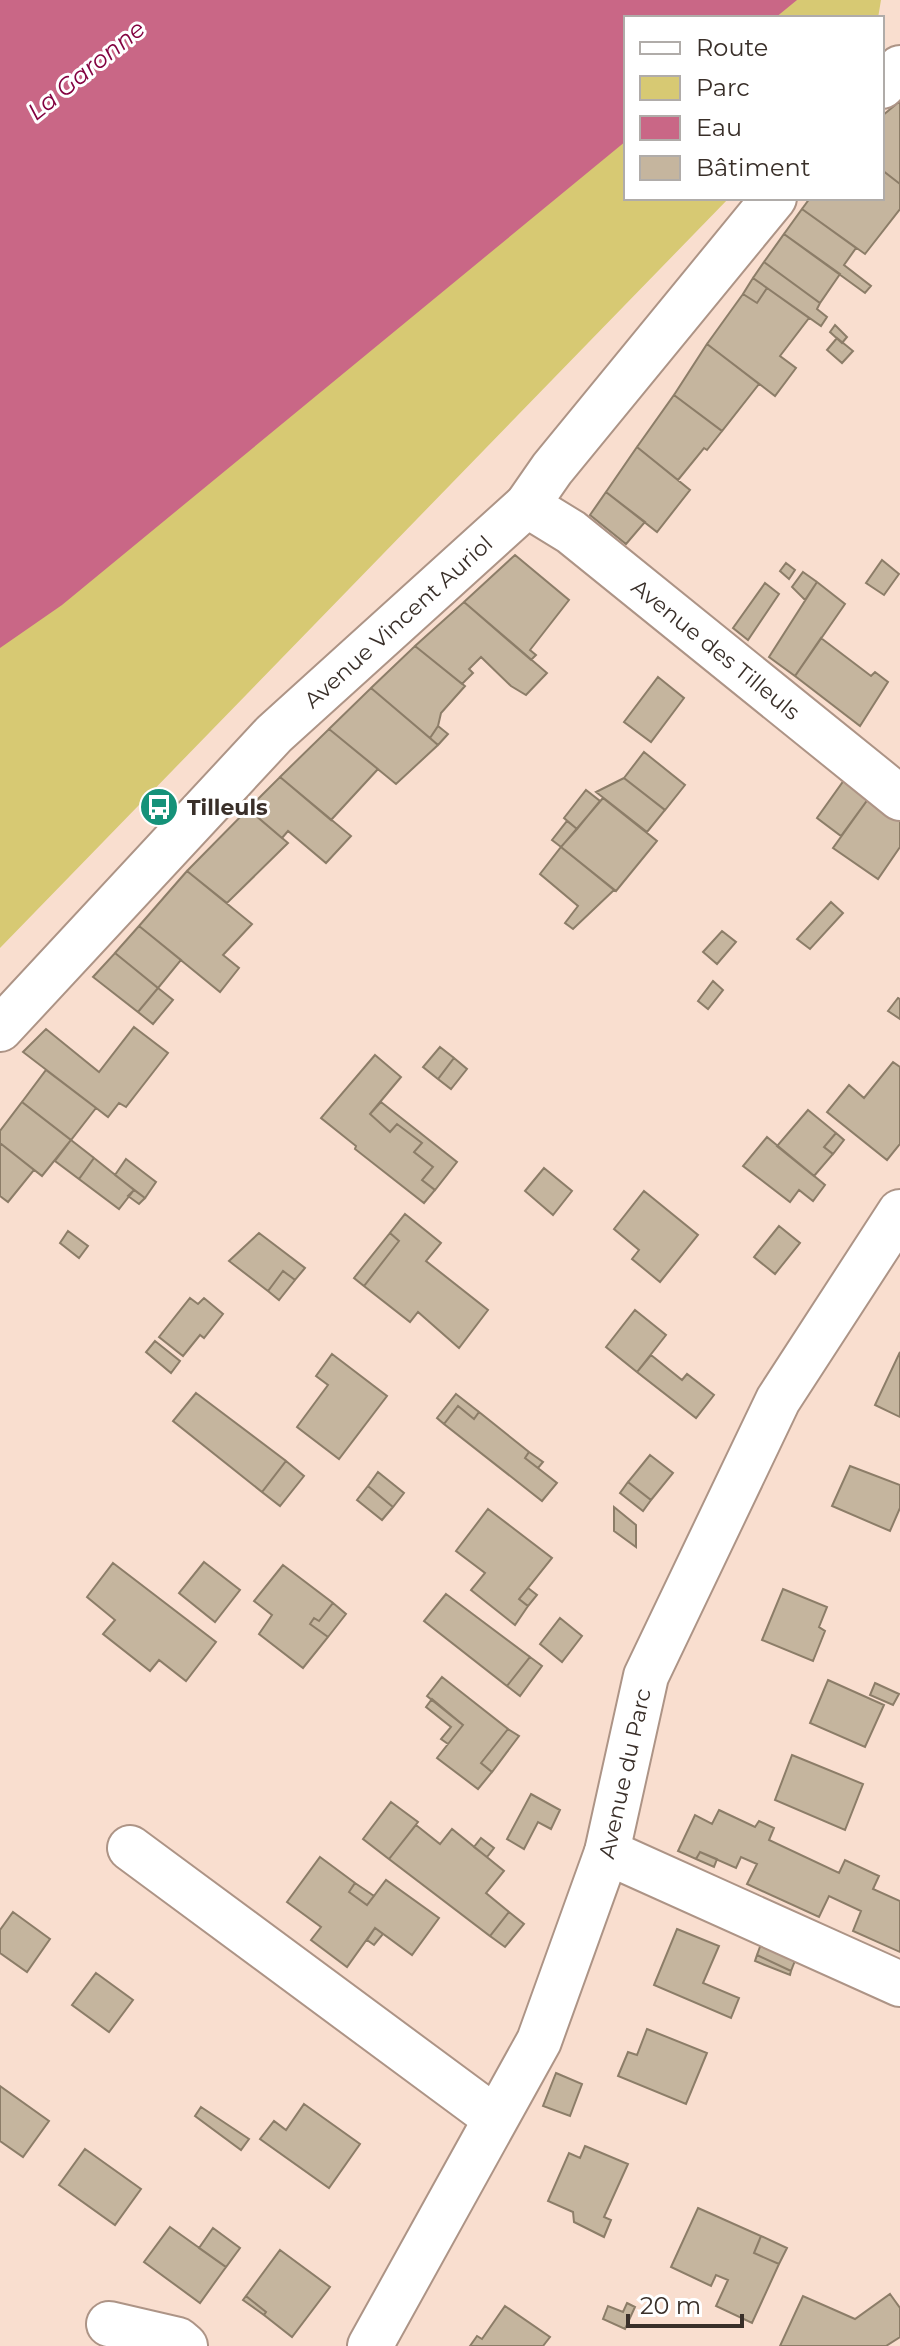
<svg xmlns="http://www.w3.org/2000/svg" width="900" height="2346" viewBox="0 0 900 2346" font-family="Montserrat,sans-serif">
<rect width="100%" height="100%" fill="#f9decf"/>
<path fill="#d7c973" d="M 795,0 L 881,0 L 878,18 L 771,18 Z
M 626,127 L 626,198 L 729,198 L 0,948 L 0,599 Z"/>
<path fill="#c96786" d="M 0,0 L 797,0 L 775,18 L 626,18 L 626,141 L 62,605 L 0,648 Z"/>
<path fill="#c5b59e" stroke="#8c7d68" stroke-width="2" d="M 900,101 L 900,184 L 882,170 L 882,116 Z
M 882,170 L 900,184 L 900,209 L 865,254 L 802,209 L 810,198 L 882,198 Z
M 802,209 L 856,248 L 844,265 L 871,286 L 865,293 L 784,234 Z
M 784,234 L 840,274 L 820,303 L 764,262 Z
M 764,262 L 820,303 L 817,309 L 827,317 L 821,326 L 753,278 Z
M 753,278 L 767,288 L 757,303 L 743,294 Z
M 767,288 L 809,318 L 780,356 L 796,368 L 775,396 L 707,344 L 743,294 L 757,303 Z
M 835,325 L 847,337 L 842,343 L 830,332 Z
M 837,338 L 853,351 L 842,363 L 827,350 Z
M 707,344 L 759,384 L 722,431 L 674,395 Z
M 674,395 L 722,431 L 707,450 L 704,448 L 678,480 L 637,447 Z
M 637,447 L 690,490 L 657,532 L 606,492 Z
M 606,492 L 645,522 L 626,544 L 590,515 Z
M 515,555 L 569,600 L 530,650 L 536,655 L 531,660 L 464,602 Z
M 882,560 L 899,574 L 884,595 L 866,583 Z
M 786,563 L 795,570 L 789,579 L 780,571 Z
M 803,572 L 817,582 L 805,600 L 792,587 Z
M 817,582 L 845,604 L 795,676 L 769,657 Z
M 765,583 L 779,594 L 748,640 L 733,628 Z
M 464,602 L 547,673 L 526,695 L 511,686 L 481,657 L 469,669 L 473,673 L 462,684 L 415,646 Z
M 821,638 L 871,676 L 875,672 L 888,682 L 860,726 L 795,676 Z
M 415,646 L 465,686 L 441,713 L 438,726 L 430,738 L 371,688 Z
M 658,677 L 684,698 L 651,742 L 624,722 Z
M 371,688 L 438,745 L 396,784 L 329,729 Z
M 438,726 L 448,734 L 438,745 L 430,738 Z
M 329,729 L 378,769 L 331,820 L 280,777 Z
M 644,752 L 685,785 L 665,810 L 624,778 Z
M 847,776 L 871,795 L 841,836 L 817,818 Z
M 280,777 L 351,836 L 326,863 L 288,831 L 282,838 L 248,809 Z
M 624,778 L 665,810 L 647,832 L 596,792 Z
M 586,790 L 600,801 L 577,829 L 564,818 Z
M 871,795 L 900,818 L 900,847 L 878,879 L 833,848 Z
M 603,798 L 657,841 L 616,891 L 561,847 Z
M 248,809 L 288,843 L 227,903 L 187,871 Z
M 567,821 L 577,829 L 561,847 L 552,840 Z
M 561,847 L 614,890 L 573,929 L 565,923 L 578,906 L 540,874 Z
M 187,871 L 252,924 L 223,955 L 239,968 L 220,992 L 139,926 Z
M 831,902 L 843,913 L 810,949 L 797,939 Z
M 139,926 L 181,960 L 158,988 L 115,953 Z
M 722,931 L 736,942 L 717,964 L 703,952 Z
M 115,953 L 158,988 L 138,1012 L 93,977 Z
M 713,981 L 723,990 L 708,1009 L 698,1001 Z
M 158,988 L 173,1000 L 153,1024 L 138,1012 Z
M 898,998 L 900,999 L 900,1019 L 888,1011 Z
M 134,1027 L 168,1053 L 126,1107 L 119,1103 L 108,1117 L 23,1052 L 46,1029 L 99,1072 Z
M 440,1047 L 454,1058 L 438,1079 L 423,1067 Z
M 375,1055 L 401,1077 L 370,1114 L 390,1132 L 397,1124 L 422,1143 L 414,1152 L 433,1167 L 422,1180 L 435,1190 L 424,1203 L 355,1149 L 356,1146 L 321,1118 Z
M 454,1058 L 467,1069 L 451,1089 L 438,1079 Z
M 893,1062 L 900,1067 L 900,1144 L 887,1160 L 827,1112 L 849,1085 L 864,1098 Z
M 46,1070 L 96,1108 L 71,1140 L 22,1102 Z
M 22,1102 L 71,1140 L 42,1176 L 0,1143 L 0,1131 Z
M 381,1102 L 457,1162 L 435,1190 L 422,1180 L 433,1167 L 414,1152 L 422,1143 L 397,1124 L 390,1132 L 370,1114 Z
M 808,1110 L 836,1133 L 824,1147 L 833,1154 L 814,1176 L 777,1146 Z
M 836,1133 L 844,1140 L 833,1154 L 824,1147 Z
M 767,1137 L 825,1185 L 813,1201 L 799,1190 L 790,1202 L 743,1166 Z
M 71,1140 L 94,1158 L 79,1179 L 55,1161 Z
M 0,1143 L 34,1170 L 8,1202 L 0,1196 Z
M 94,1158 L 134,1190 L 119,1209 L 79,1179 Z
M 126,1159 L 156,1182 L 145,1198 L 115,1175 Z
M 544,1168 L 572,1191 L 553,1215 L 525,1191 Z
M 134,1190 L 145,1198 L 139,1204 L 128,1196 Z
M 644,1191 L 698,1235 L 660,1282 L 632,1259 L 639,1250 L 614,1229 Z
M 405,1214 L 441,1243 L 426,1261 L 488,1310 L 459,1348 L 418,1312 L 410,1322 L 364,1286 L 399,1241 L 390,1233 Z
M 779,1226 L 800,1243 L 775,1274 L 754,1257 Z
M 68,1231 L 88,1246 L 79,1258 L 60,1243 Z
M 259,1233 L 305,1268 L 295,1280 L 283,1271 L 268,1291 L 229,1261 Z
M 390,1233 L 399,1241 L 364,1286 L 354,1278 Z
M 283,1271 L 295,1280 L 279,1300 L 268,1291 Z
M 190,1298 L 198,1304 L 204,1298 L 223,1314 L 204,1338 L 200,1335 L 183,1356 L 159,1337 Z
M 635,1310 L 666,1335 L 637,1372 L 606,1347 Z
M 155,1341 L 180,1361 L 171,1373 L 146,1352 Z
M 900,1352 L 900,1417 L 875,1405 Z
M 332,1354 L 387,1396 L 339,1459 L 297,1427 L 328,1385 L 316,1376 Z
M 651,1355 L 682,1380 L 687,1374 L 714,1395 L 696,1418 L 637,1372 Z
M 196,1393 L 286,1461 L 262,1492 L 173,1421 Z
M 456,1394 L 479,1412 L 474,1419 L 458,1406 L 444,1424 L 437,1418 Z
M 458,1406 L 474,1419 L 479,1412 L 529,1452 L 525,1458 L 557,1483 L 542,1501 L 444,1424 Z
M 529,1452 L 543,1462 L 538,1468 L 525,1458 Z
M 650,1455 L 673,1473 L 651,1500 L 628,1482 Z
M 286,1461 L 304,1476 L 280,1506 L 262,1492 Z
M 850,1466 L 900,1485 L 900,1508 L 890,1531 L 832,1506 Z
M 378,1472 L 404,1493 L 393,1507 L 368,1486 Z
M 628,1482 L 651,1500 L 643,1511 L 620,1493 Z
M 368,1486 L 393,1507 L 382,1520 L 357,1500 Z
M 614,1507 L 636,1525 L 636,1547 L 614,1531 Z
M 488,1509 L 552,1558 L 519,1599 L 528,1606 L 515,1625 L 471,1590 L 485,1573 L 456,1551 Z
M 204,1562 L 240,1590 L 215,1622 L 179,1593 Z
M 113,1563 L 216,1642 L 186,1681 L 159,1660 L 150,1671 L 103,1634 L 115,1620 L 87,1597 Z
M 283,1565 L 333,1603 L 319,1621 L 314,1618 L 310,1624 L 328,1637 L 303,1668 L 259,1634 L 272,1615 L 254,1601 Z
M 528,1588 L 537,1595 L 528,1606 L 519,1599 Z
M 783,1589 L 827,1607 L 819,1627 L 825,1631 L 813,1661 L 762,1640 Z
M 446,1594 L 530,1657 L 507,1686 L 424,1621 Z
M 333,1603 L 346,1614 L 328,1637 L 310,1624 L 314,1618 L 319,1621 Z
M 560,1618 L 582,1636 L 562,1662 L 540,1644 Z
M 530,1657 L 542,1666 L 520,1696 L 507,1686 Z
M 442,1677 L 508,1729 L 481,1763 L 492,1772 L 478,1789 L 437,1758 L 463,1725 L 427,1696 Z
M 828,1680 L 884,1705 L 865,1747 L 810,1723 Z
M 875,1683 L 899,1694 L 893,1705 L 870,1695 Z
M 432,1699 L 463,1725 L 448,1744 L 441,1739 L 451,1727 L 426,1707 Z
M 508,1729 L 519,1736 L 492,1772 L 481,1763 Z
M 792,1755 L 863,1784 L 845,1830 L 775,1800 Z
M 531,1794 L 560,1810 L 551,1829 L 538,1822 L 524,1849 L 507,1839 Z
M 391,1802 L 418,1822 L 389,1859 L 363,1839 Z
M 719,1810 L 755,1827 L 759,1821 L 774,1828 L 769,1840 L 839,1873 L 845,1860 L 879,1876 L 873,1889 L 900,1901 L 900,1952 L 853,1931 L 861,1911 L 829,1896 L 819,1917 L 747,1884 L 757,1864 L 741,1857 L 736,1868 L 700,1852 L 696,1859 L 678,1851 L 695,1815 L 712,1824 Z
M 416,1825 L 440,1844 L 452,1829 L 504,1871 L 486,1893 L 509,1912 L 490,1936 L 389,1859 Z
M 481,1838 L 494,1848 L 487,1857 L 474,1847 Z
M 700,1852 L 717,1859 L 714,1867 L 696,1859 Z
M 320,1857 L 355,1883 L 349,1892 L 367,1905 L 386,1880 L 439,1918 L 412,1955 L 375,1928 L 347,1967 L 311,1940 L 321,1927 L 287,1902 Z
M 355,1883 L 374,1896 L 367,1905 L 349,1892 Z
M 13,1912 L 50,1939 L 27,1972 L 0,1953 L 0,1930 Z
M 509,1912 L 524,1924 L 505,1947 L 490,1936 Z
M 375,1928 L 383,1934 L 374,1945 L 367,1940 Z
M 677,1929 L 719,1946 L 703,1983 L 739,1998 L 731,2018 L 654,1985 Z
M 761,1944 L 796,1958 L 791,1971 L 757,1955 Z
M 757,1955 L 791,1971 L 790,1975 L 755,1961 Z
M 96,1973 L 133,2000 L 109,2032 L 72,2005 Z
M 647,2029 L 707,2053 L 686,2104 L 618,2076 L 628,2052 L 637,2055 Z
M 556,2073 L 582,2084 L 570,2116 L 543,2106 Z
M 0,2086 L 49,2121 L 23,2157 L 0,2141 Z
M 304,2104 L 360,2144 L 329,2188 L 260,2139 L 274,2121 L 286,2130 Z
M 201,2107 L 249,2139 L 241,2150 L 195,2116 Z
M 585,2146 L 628,2164 L 604,2217 L 611,2220 L 604,2237 L 574,2222 L 573,2212 L 548,2201 L 569,2153 L 580,2158 Z
M 85,2149 L 141,2189 L 115,2225 L 59,2185 Z
M 698,2208 L 761,2236 L 754,2253 L 779,2264 L 752,2323 L 716,2306 L 728,2280 L 716,2275 L 711,2286 L 671,2267 Z
M 170,2227 L 226,2267 L 200,2303 L 144,2262 Z
M 213,2228 L 240,2248 L 226,2267 L 199,2248 Z
M 761,2236 L 787,2248 L 779,2264 L 754,2253 Z
M 280,2250 L 330,2287 L 292,2337 L 264,2315 L 266,2312 L 246,2296 Z
M 890,2294 L 900,2308 L 900,2337 L 886,2346 L 780,2346 L 803,2296 L 855,2319 Z
M 246,2296 L 266,2312 L 264,2315 L 243,2300 Z
M 627,2303 L 635,2307 L 625,2329 L 603,2319 L 608,2306 L 623,2312 Z
M 505,2306 L 550,2337 L 543,2346 L 470,2346 L 477,2336 L 482,2339 Z"/>
<g fill="none" stroke-linecap="round" stroke-linejoin="round">
<defs>
<g id="minor">
<path d="M 882,86 L 900,68"/>
<path id="s1" d="M 527,505 L 571,532 L 900,798"/>
<path id="s2" d="M 0,1029 L 274,734 L 527,505 L 552,469 L 774,198"/>
<path d="M 130,1848 L 495,2118"/>
<path d="M 607,1852 L 900,1984"/>
<path d="M 109,2324 L 178,2340 L 185,2346"/>
<path id="s3" d="M 370,2346 L 539,2041 L 607,1852 L 646,1676 L 778,1400 L 900,1212"/>
</g>
</defs>
<use href="#minor" stroke="#ad9486" stroke-width="48"/>
<use href="#minor" stroke="#fff" stroke-width="44"/>
</g>
<defs>
<symbol id="bus-disc" viewBox="-11 -11 22 22"><circle r="9.5" fill="#159279" stroke="#fff"/><path d="M-5-6H5V4H4V6H2V4H-2V6H-4V4H-5ZM-3.5-4V0h7V-4ZM-3.5 1.2v1.5H-2V1.2ZM2 1.2v1.5H3.5V1.2Z" fill="#fff"/></symbol>
</defs>
<g fill-rule="evenodd">
<use href="#bus-disc" x="137" y="785" width="44" height="44"/>
</g>
<g text-anchor="middle" dominant-baseline="central" stroke-width="6" stroke-linejoin="round" paint-order="stroke">
<g font-size="22" fill="#392f29" stroke="#fff">
<text stroke="none"><textPath href="#s2" startOffset="570">Avenue Vincent Auriol</textPath></text>
<text stroke="none"><textPath href="#s1" startOffset="238">Avenue des Tilleuls</textPath></text>
<text stroke="none"><textPath href="#s3" startOffset="630">Avenue du Parc</textPath></text>
</g>
<g font-size="22" font-weight="bold" fill="#392f29" stroke="#fff" text-anchor="start">
<text x="187" y="807">Tilleuls</text>
</g>
<g font-size="24" font-style="italic" fill="#830240" stroke="#fff">
<text transform="translate(86 70) rotate(-39)">La Garonne</text>
</g>
</g>
<rect x="624" y="16" width="260" height="184" fill="#ffffff" stroke="#b0aca9" stroke-width="2"/>
<rect x="640" y="42" width="40" height="12" fill="#ffffff" stroke="#b0aca9" stroke-width="2"/>
<text x="696" y="56" font-size="24" fill="#392f29">Route</text>
<rect x="640" y="76" width="40" height="24" fill="#d7c973" stroke="#b0aca9" stroke-width="2"/>
<text x="696" y="96" font-size="24" fill="#392f29">Parc</text>
<rect x="640" y="116" width="40" height="24" fill="#c96786" stroke="#b0aca9" stroke-width="2"/>
<text x="696" y="136" font-size="24" fill="#392f29">Eau</text>
<rect x="640" y="156" width="40" height="24" fill="#c5b59e" stroke="#b0aca9" stroke-width="2"/>
<text x="696" y="176" font-size="24" fill="#392f29">Bâtiment</text>
<path d="M628 2314v12h114v-12" fill="none" stroke="#392f29" stroke-width="4"/>
<text x="640" y="2314" font-size="24" fill="#392f29" stroke="#ffffff" stroke-width="6" paint-order="stroke">20 m</text>
</svg>
